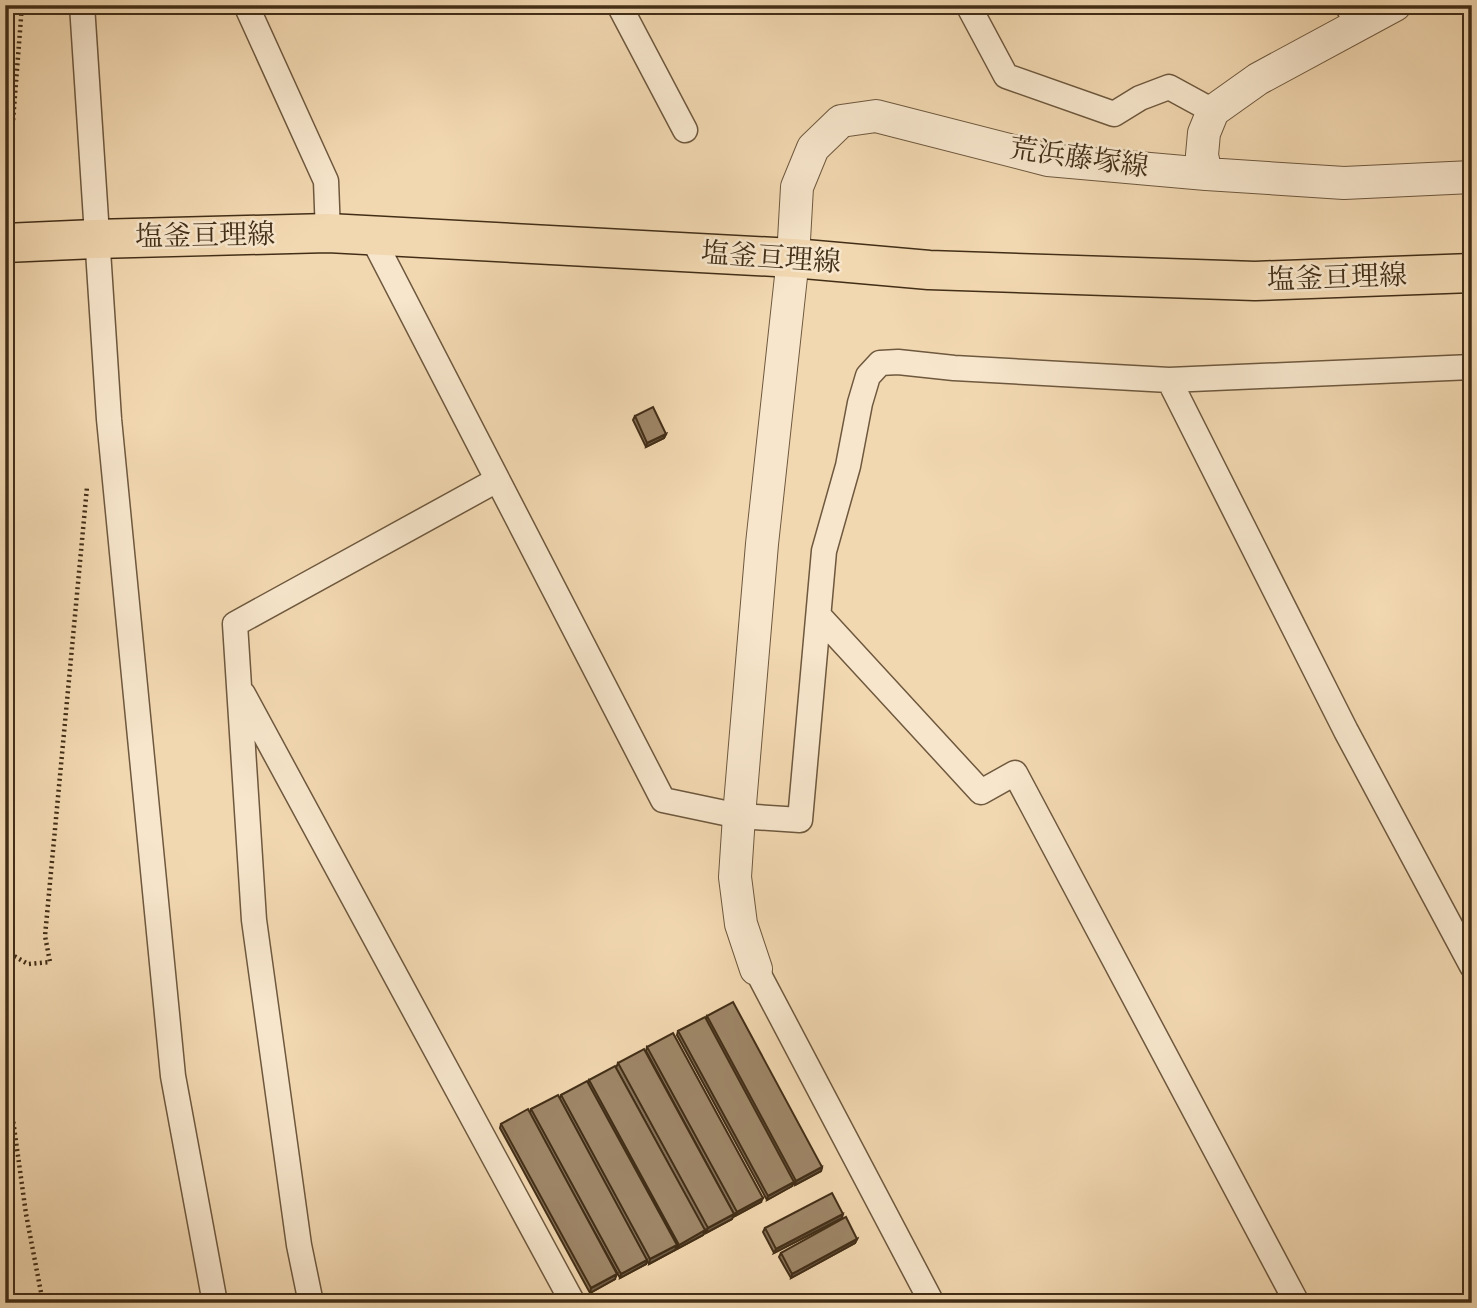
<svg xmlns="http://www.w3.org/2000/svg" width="1477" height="1308" viewBox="0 0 1477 1308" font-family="'IM FELL DW Pica','Noto Serif JP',serif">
<rect width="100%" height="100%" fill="#f2d8b1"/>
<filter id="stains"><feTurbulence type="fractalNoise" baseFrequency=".00286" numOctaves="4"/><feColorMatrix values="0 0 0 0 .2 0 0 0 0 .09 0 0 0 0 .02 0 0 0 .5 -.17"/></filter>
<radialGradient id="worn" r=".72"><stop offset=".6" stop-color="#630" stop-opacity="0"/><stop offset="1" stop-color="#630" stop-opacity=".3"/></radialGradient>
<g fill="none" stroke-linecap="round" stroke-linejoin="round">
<defs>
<path id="minor" d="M 82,5 L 109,419 L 173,1076 L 215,1303
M 246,5 L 326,181 L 328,233
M 619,5 L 685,130
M 968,5 L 1006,76 L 1114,114 L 1140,98 L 1169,87 L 1213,111
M 1347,5 L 1358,25
M 371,235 L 663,800 L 739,816 L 800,820 L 824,551 L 848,466 L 860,403 L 868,376 L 880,363 L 898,362 L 954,368 L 1169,380 L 1346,731 L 1472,966
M 1169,380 L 1472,367
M 819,616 L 981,792 L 1015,773 L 1297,1303
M 243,694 L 573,1303
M 756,969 L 932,1303
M 311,1303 L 299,1245 L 254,920 L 235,624 L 497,480"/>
<path id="tertiary" d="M 1206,174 L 1202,155 L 1204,133 L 1213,111 L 1258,79 L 1395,5
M 756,969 L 741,924 L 735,877 L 739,816 L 762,544 L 793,258 L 797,187 L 813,148 L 841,121 L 876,116 L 1048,160 L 1206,174 L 1344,183 L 1472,177"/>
<path id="primary" d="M 5,243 L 95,239 L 328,233 L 793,258 L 929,270 L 1255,281 L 1472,273"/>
</defs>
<use href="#minor" stroke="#6e583e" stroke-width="27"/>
<use href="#tertiary" stroke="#6e583e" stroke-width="34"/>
<use href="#primary" stroke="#422e17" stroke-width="41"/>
<path stroke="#422e17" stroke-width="4.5" stroke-dasharray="2 3.5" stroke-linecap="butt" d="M 5,147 L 11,147 L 22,5
M 5,888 L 9,953 L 28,964 L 50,962 L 45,936 L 87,487
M 5,1062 L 26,1214 L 43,1303"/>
<use href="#minor" stroke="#f7e6cc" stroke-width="24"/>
<use href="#tertiary" stroke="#f7e6cc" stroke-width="32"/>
<use href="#primary" stroke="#f2d8b1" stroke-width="38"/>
</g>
<path fill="#887359" stroke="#422e17" stroke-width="2" d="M 635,416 L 666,434 L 664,438 L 646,447 L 633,420 Z
M 707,1016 L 822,1167 L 821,1171 L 795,1185 L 793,1183 L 792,1186 L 767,1200 L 677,1035 L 678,1031 L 706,1019 Z
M 647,1047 L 761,1202 L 735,1216 L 646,1051 Z
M 618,1063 L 734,1214 L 732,1219 L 706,1233 L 616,1068 Z
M 589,1080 L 705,1230 L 703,1235 L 677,1249 L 676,1247 L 675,1250 L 649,1264 L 647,1261 L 646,1264 L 620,1278 L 569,1186 L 615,1279 L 590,1293 L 500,1128 L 501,1124 L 530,1113 L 531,1109 L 560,1098 L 561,1095 L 588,1083 Z
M 842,1218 L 774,1253 L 763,1232 L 765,1228 Z
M 857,1239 L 855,1243 L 791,1278 L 779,1257 L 781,1253 Z"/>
<path fill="#6f5e48" stroke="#422e17" stroke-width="2" d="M 666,434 L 664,438 L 646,447 L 647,443 Z
M 822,1167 L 821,1171 L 795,1185 L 796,1181 Z
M 794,1182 L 792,1186 L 767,1200 L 768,1196 Z
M 763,1198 L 761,1202 L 735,1216 L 737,1212 Z
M 734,1214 L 732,1219 L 706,1233 L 708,1228 Z
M 843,1214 L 842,1218 L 774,1253 L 776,1249 Z
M 705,1230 L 703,1235 L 677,1249 L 679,1245 Z
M 857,1239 L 855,1243 L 791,1278 L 792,1274 Z
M 677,1245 L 675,1250 L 649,1264 L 650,1259 Z
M 647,1260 L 646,1264 L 620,1278 L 621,1274 Z
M 617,1274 L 615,1279 L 590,1293 L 591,1288 Z"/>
<path fill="#9e8667" stroke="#422e17" stroke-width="2" d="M 653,407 L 666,434 L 647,443 L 635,416 Z
M 733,1002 L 822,1167 L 796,1181 L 707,1016 Z
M 705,1017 L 794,1182 L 768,1196 L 678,1031 Z
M 673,1033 L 763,1198 L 737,1212 L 647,1047 Z
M 644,1049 L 734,1214 L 708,1228 L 618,1063 Z
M 615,1066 L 705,1230 L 679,1245 L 589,1080 Z
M 587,1081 L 677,1245 L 650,1259 L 561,1095 Z
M 558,1095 L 647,1260 L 621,1274 L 531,1109 Z
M 528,1109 L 617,1274 L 591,1288 L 501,1124 Z
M 832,1193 L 843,1214 L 776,1249 L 765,1228 Z
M 846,1217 L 857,1239 L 792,1274 L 781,1253 Z"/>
<g text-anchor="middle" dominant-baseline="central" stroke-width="5" stroke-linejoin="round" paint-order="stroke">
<g font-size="28" fill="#422e17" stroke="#f7e6cc">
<text transform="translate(1079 158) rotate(8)">荒浜藤塚線</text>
<text transform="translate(205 236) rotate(-1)">塩釜亘理線</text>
<text transform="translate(771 258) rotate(4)">塩釜亘理線</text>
<text transform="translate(1337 278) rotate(-2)">塩釜亘理線</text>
</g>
</g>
<rect width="1477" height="1308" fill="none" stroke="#f2d8b1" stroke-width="28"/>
<rect x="7" y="7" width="1463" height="1294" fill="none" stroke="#422e17" stroke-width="3.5"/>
<rect x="14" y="14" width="1449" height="1280" fill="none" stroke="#422e17" stroke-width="2"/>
<rect width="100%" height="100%" filter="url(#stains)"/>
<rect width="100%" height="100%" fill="url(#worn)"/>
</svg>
